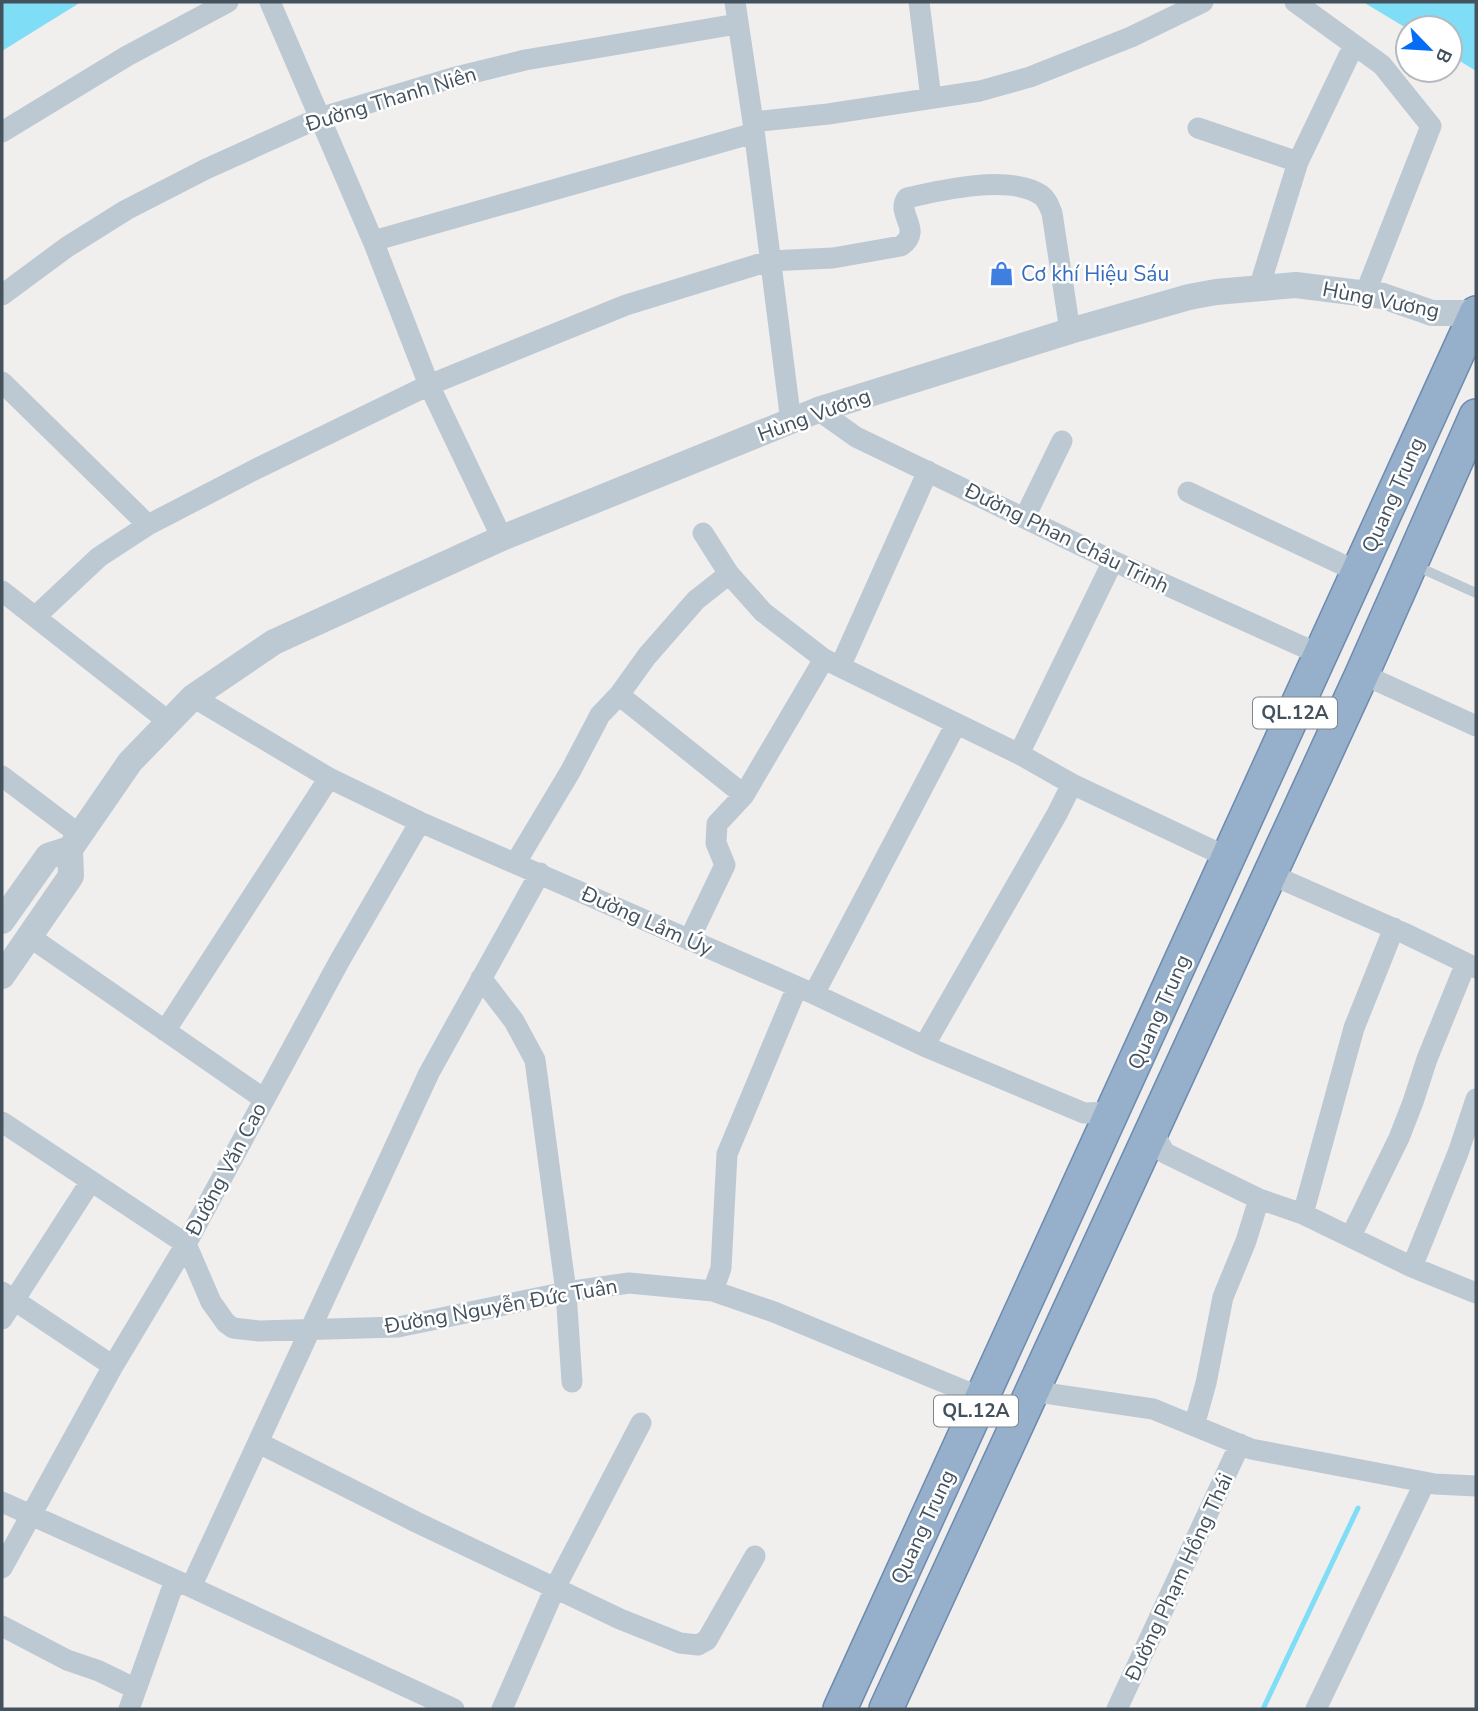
<svg xmlns="http://www.w3.org/2000/svg" width="1478" height="1711" viewBox="0 0 1478 1711" font-family="'Nunito Sans',sans-serif">
<rect width="100%" height="100%" fill="#f1eeee"/>
<path fill="#80ddf6" d="M 2,2 L 81,2 L 2,51 Z
M 1363,2 L 1476,2 L 1476,71 L 1450,55 L 1450,28 L 1408,29 Z"/>
<g fill="none" stroke-linecap="round" stroke-linejoin="round">
<path stroke="#80ddf6" stroke-width="5" d="M 1263,1709 L 1358,1508"/>
<defs>
<path id="trunk" d="M 840,1709 L 1476,313
M 886,1709 L 1362,674 L 1476,416"/>
</defs>
<use href="#trunk" stroke="#6c8baf" stroke-width="36"/>
<path stroke="#bdc9d2" stroke-width="10" d="M 1414,565 L 1476,593"/>
<path stroke="#bdc9d2" stroke-width="21" d="M 270,2 L 373,241 L 429,385 L 502,538
M 735,2 L 753,122 L 791,422
M 919,2 L 931,98
M 1295,2 L 1382,65 L 1431,126 L 1365,294
M 753,122 L 828,114 L 980,91 L 1030,77 L 1131,37 L 1203,2
M 1198,128 L 1298,162
M 2,132 L 127,56 L 228,2
M 373,241 L 754,133
M 1259,288 L 1298,162 L 1354,45
M 2,295 L 67,247 L 126,210 L 206,169 L 319,118 L 452,78 L 525,60 L 737,24
M 2,382 L 148,525
M 818,410 L 856,437 L 1113,561 L 1321,655
M 1188,492 L 1358,572
M 1025,517 L 1062,441
M 703,533 L 729,574 L 763,612 L 824,659 L 1019,754 L 1072,784 L 1229,858
M 2,591 L 169,722
M 35,617 L 99,557 L 148,525 L 256,469 L 429,385 L 626,305 L 769,261 L 833,258 L 901,246 C 924,230 895,214 907,198 C 941,190 1010,174 1041,195 C 1047,199 1049,206 1052,213 L 1070,331
M 840,667 L 928,471
M 1362,674 L 1476,726
M 619,695 L 744,795
M 193,697 L 329,778 L 420,822 L 814,994 L 924,1046 L 1084,1113 L 1113,1112
M 1019,754 L 1113,561
M 2,776 L 80,835
M 516,862 L 570,772 L 600,715 L 619,695 L 647,656 L 696,600 L 729,574
M 1270,874 L 1404,933 L 1476,968
M 30,937 L 264,1099
M 689,940 L 725,865 L 716,843 L 717,824 L 744,795 L 824,659
M 481,978 L 514,1021 L 535,1060 L 566,1292 L 572,1382
M 814,994 L 956,724
M 165,1031 L 329,778
M 924,1046 L 1057,814 L 1072,784
M 2,1122 L 186,1244 L 211,1302 L 226,1323 L 233,1328 L 259,1331 L 398,1327 L 566,1292 L 629,1283 L 713,1291 L 774,1312 L 982,1398
M 1151,1129 L 1165,1153 L 1259,1199 L 1303,1214 L 1412,1267 L 1476,1293
M 1303,1214 L 1354,1028 L 1394,928
M 1351,1236 L 1399,1138 L 1413,1102 L 1427,1059 L 1466,963
M 1412,1267 L 1458,1153 L 1476,1099
M 713,1291 L 721,1268 L 727,1154 L 797,987
M 2,1292 L 113,1366
M 2,1319 L 91,1181
M 1031,1391 L 1153,1409 L 1251,1449 L 1435,1484 L 1476,1486
M 1194,1426 L 1206,1383 L 1223,1297 L 1246,1241 L 1259,1199
M 259,1443 L 416,1522 L 620,1619 L 680,1643 L 698,1645 L 707,1640 L 755,1556
M 2,1502 L 191,1587 L 454,1709
M 2,1568 L 113,1366 L 186,1244 L 340,960 L 420,822
M 191,1587 L 429,1073 L 540,873
M 2,1626 L 67,1660 L 99,1671 L 136,1689
M 129,1709 L 175,1580
M 502,1709 L 555,1588 L 641,1423
M 1117,1709 L 1240,1444
M 1316,1709 L 1425,1482"/>
<path stroke="#bdc9d2" stroke-width="26" d="M 70,849 L 130,762 L 193,697 L 274,642 L 502,538 L 818,410 L 1070,331 L 1189,297 L 1216,292 L 1296,285 L 1383,296 L 1432,313 L 1476,313
M 2,921 L 48,856 L 70,849
M 2,976 L 71,876 L 70,849"/>
<use href="#trunk" stroke="#96afca" stroke-width="33"/>
</g>
<defs>
<symbol id="shop-bare" viewBox="-9 -9 18 18"><path d="M-5-2.5h2.3a2.7 3.5 0 0 1 5.4 0H5L5.5 6h-11ZM-1.5-2.5h3a1.5 2.3 0 0 0-3 0Z" fill="#3f7fe0" stroke="#fff" stroke-width="2.5" paint-order="stroke"/></symbol>
</defs>
<g fill-rule="evenodd">
<use href="#shop-bare" x="984" y="256" width="35" height="35"/>
</g>
<g text-anchor="middle" dominant-baseline="central" stroke-width="5" stroke-linejoin="round" paint-order="stroke">
<g fill="#fff" stroke="#7c868e" stroke-width="2">
<rect x="1253" y="697.5" width="84" height="31" rx="5"/>
<rect x="934" y="1395.5" width="84" height="31" rx="5"/>
</g>
<g font-size="19" font-weight="bold" fill="#44525e">
<text x="1295" y="713">QL.12A</text>
<text x="976" y="1411">QL.12A</text>
</g>
<g font-size="21" fill="#44525e" stroke="#fff">
<text transform="translate(391 99) rotate(-17)">Đường Thanh Niên</text>
<text transform="translate(1381 300) rotate(11)">Hùng Vương</text>
<text transform="translate(814 415) rotate(-20)">Hùng Vương</text>
<text transform="translate(1393 495) rotate(-66)">Quang Trung</text>
<text transform="translate(1067 538) rotate(26)">Đường Phan Châu Trinh</text>
<text transform="translate(647 921) rotate(24)">Đường Lâm Úy</text>
<text transform="translate(1159 1012) rotate(-66)">Quang Trung</text>
<text transform="translate(226 1169) rotate(-62)">Đường Văn Cao</text>
<text transform="translate(501 1306) rotate(-10)">Đường Nguyễn Đức Tuân</text>
<text transform="translate(923 1527) rotate(-65)">Quang Trung</text>
<text transform="translate(1179 1577) rotate(-65)">Đường Phạm Hồng Thái</text>
</g>
<g font-size="21" fill="#366cbe" stroke="#fff" text-anchor="start">
<text x="1021" y="274">Cơ khí Hiệu Sáu</text>
</g>
</g>
<rect width="1478" height="1711" fill="none" stroke="#44525e" stroke-width="7"/>
<g transform="translate(1429 49) rotate(115)"><circle r="33" fill="#ffffff" stroke="#b4babf" stroke-width="2"/>
<path d="M0-5L12 26L0 18L-12 26Z" fill="#056cf5"/>
<text y="-10" font-size="19" font-weight="bold" text-anchor="middle" fill="#44525e">B</text>
</g>
</svg>
